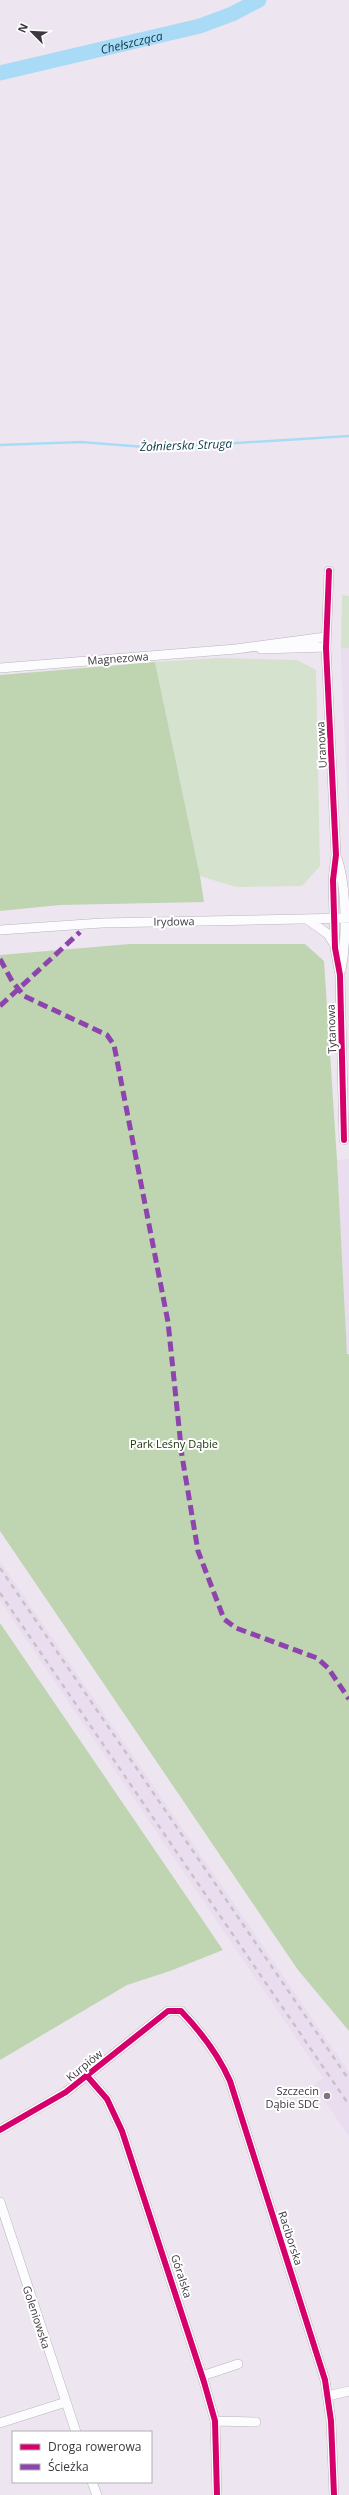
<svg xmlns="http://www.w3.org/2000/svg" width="349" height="2495" viewBox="0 0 349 2495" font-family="'Open Sans',sans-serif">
<rect width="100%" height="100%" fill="#ede6f0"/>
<path fill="#eaddef" d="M 349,648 L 349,828 L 341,662 L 341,649 Z
M 349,1159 L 349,1354 L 347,1354 L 337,1160 Z
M 0,1561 L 349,2072 L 349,2137 L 314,2085 L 323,2078 L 0,1601 Z"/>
<path fill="#d5e2ce" d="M 342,595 L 349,596 L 349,648 L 341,649 Z
M 219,658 L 297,660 L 316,670 L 320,866 L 302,886 L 236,887 L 200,876 L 155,662 Z"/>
<path fill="#bfd5b2" d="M 155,662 L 200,876 L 204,902 L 60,905 L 0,911 L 0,675 Z
M 130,944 L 305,944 L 324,961 L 337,1160 L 347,1354 L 349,1354 L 349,2031 L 298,1970 L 0,1531 L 0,955 Z
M 0,1623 L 223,1950 L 170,1971 L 127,1985 L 0,2060 Z"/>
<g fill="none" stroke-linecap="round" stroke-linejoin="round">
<path stroke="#a9dbf6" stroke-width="2.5" d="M 0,445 L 81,442 L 157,448 L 349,436"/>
<path stroke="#a9dbf6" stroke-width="15" id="s1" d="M 0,73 L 200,26 L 232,14 L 259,0"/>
<defs>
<path id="minor" d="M 329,571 L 326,648 L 336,855 L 333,880 L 335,948 L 340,975 L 344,1140
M 261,649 L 326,647
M 0,668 L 236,649 L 326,637
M 337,858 C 347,888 347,939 341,970
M 308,920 L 328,934 L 334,944
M 0,930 L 102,923 L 349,918
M 87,2076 L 107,2099 L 122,2131 L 204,2382 L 215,2421 L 217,2495
M 0,2130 L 66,2092 L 168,2011 L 181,2011 C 202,2033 218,2054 230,2081 L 325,2380 L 331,2421 L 334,2495
M 0,2202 L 76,2432
M 202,2376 L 238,2364
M 328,2396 L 349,2391
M 215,2421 L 256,2422
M 0,2423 L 66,2402
M 92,2482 L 97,2495"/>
</defs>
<use href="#minor" stroke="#bab4bc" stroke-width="10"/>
<use href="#minor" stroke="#fcfbfd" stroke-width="9"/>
<path stroke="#c5c3c6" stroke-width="2.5" stroke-dasharray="5 5" stroke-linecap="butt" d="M 0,1568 L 349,2080
M 0,1593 L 349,2105"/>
<path stroke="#8e44ad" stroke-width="5" stroke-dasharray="10 5" stroke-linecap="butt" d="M 0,959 L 12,981 L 24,996 L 107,1035 L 114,1045 L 168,1322 L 182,1456 L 198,1551 L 224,1619 L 236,1628 L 317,1658 L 328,1668 L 349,1699
M 0,1006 L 80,932"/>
<defs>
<path id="cycleway" d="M 329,571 L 326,648 L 336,855 L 333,880 L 335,948 L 340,975 L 344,1140
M 87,2076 L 107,2099 L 122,2131 L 204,2382 L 215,2421 L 217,2495
M 0,2130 L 66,2092 L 168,2011 L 181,2011 C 202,2033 218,2054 230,2081 L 325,2380 L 331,2421 L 334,2495"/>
</defs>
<use href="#cycleway" stroke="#fff" stroke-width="8"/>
<use href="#cycleway" stroke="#d6006c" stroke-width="6"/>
</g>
<circle fill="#7b757d" stroke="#fff" stroke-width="1.5" cx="327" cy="2096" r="4"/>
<g text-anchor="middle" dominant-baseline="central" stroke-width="4" stroke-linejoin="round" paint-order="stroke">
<g font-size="11" fill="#3d383f" stroke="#fff">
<text transform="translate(118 658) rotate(-4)">Magnezowa</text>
<text transform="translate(321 745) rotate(-93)">Uranowa</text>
<text transform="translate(174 921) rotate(-1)">Irydowa</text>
<text transform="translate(331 1029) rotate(-92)">Tytanowa</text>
<text transform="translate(84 2065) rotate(-39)">Kurpiów</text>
<text transform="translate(291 2238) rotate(72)">Raciborska</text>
<text transform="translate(182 2276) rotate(72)">Góralska</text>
<text transform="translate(37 2317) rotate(72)">Goleniowska</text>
</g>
<g font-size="11" fill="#153100" stroke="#fff">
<text x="174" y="1443">Park Leśny Dąbie</text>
</g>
<g font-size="11" fill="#3d383f" stroke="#fff" text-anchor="end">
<text x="319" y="2090">Szczecin<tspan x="319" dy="13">Dąbie SDC</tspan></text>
</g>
<g font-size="12" font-style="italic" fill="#0b384a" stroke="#fff">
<text stroke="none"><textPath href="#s1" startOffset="135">Chełszcząca</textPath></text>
<text transform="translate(186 445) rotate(-2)">Żołnierska Struga</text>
</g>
</g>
<rect x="12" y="2431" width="140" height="52" fill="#ffffff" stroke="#b1afb2"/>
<rect x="20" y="2444" width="20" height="6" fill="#d6006c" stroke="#b1afb2"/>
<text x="48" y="2451" font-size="12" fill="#3d383f">Droga rowerowa</text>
<rect x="20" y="2464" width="20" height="6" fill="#8e44ad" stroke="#b1afb2"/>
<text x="48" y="2471" font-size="12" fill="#3d383f">Ścieżka</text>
<g transform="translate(32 32) rotate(294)" stroke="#ffffff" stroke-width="3" paint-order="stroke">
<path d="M0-3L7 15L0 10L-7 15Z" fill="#3d383f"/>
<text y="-6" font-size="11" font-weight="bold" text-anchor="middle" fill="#3d383f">N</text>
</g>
</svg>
